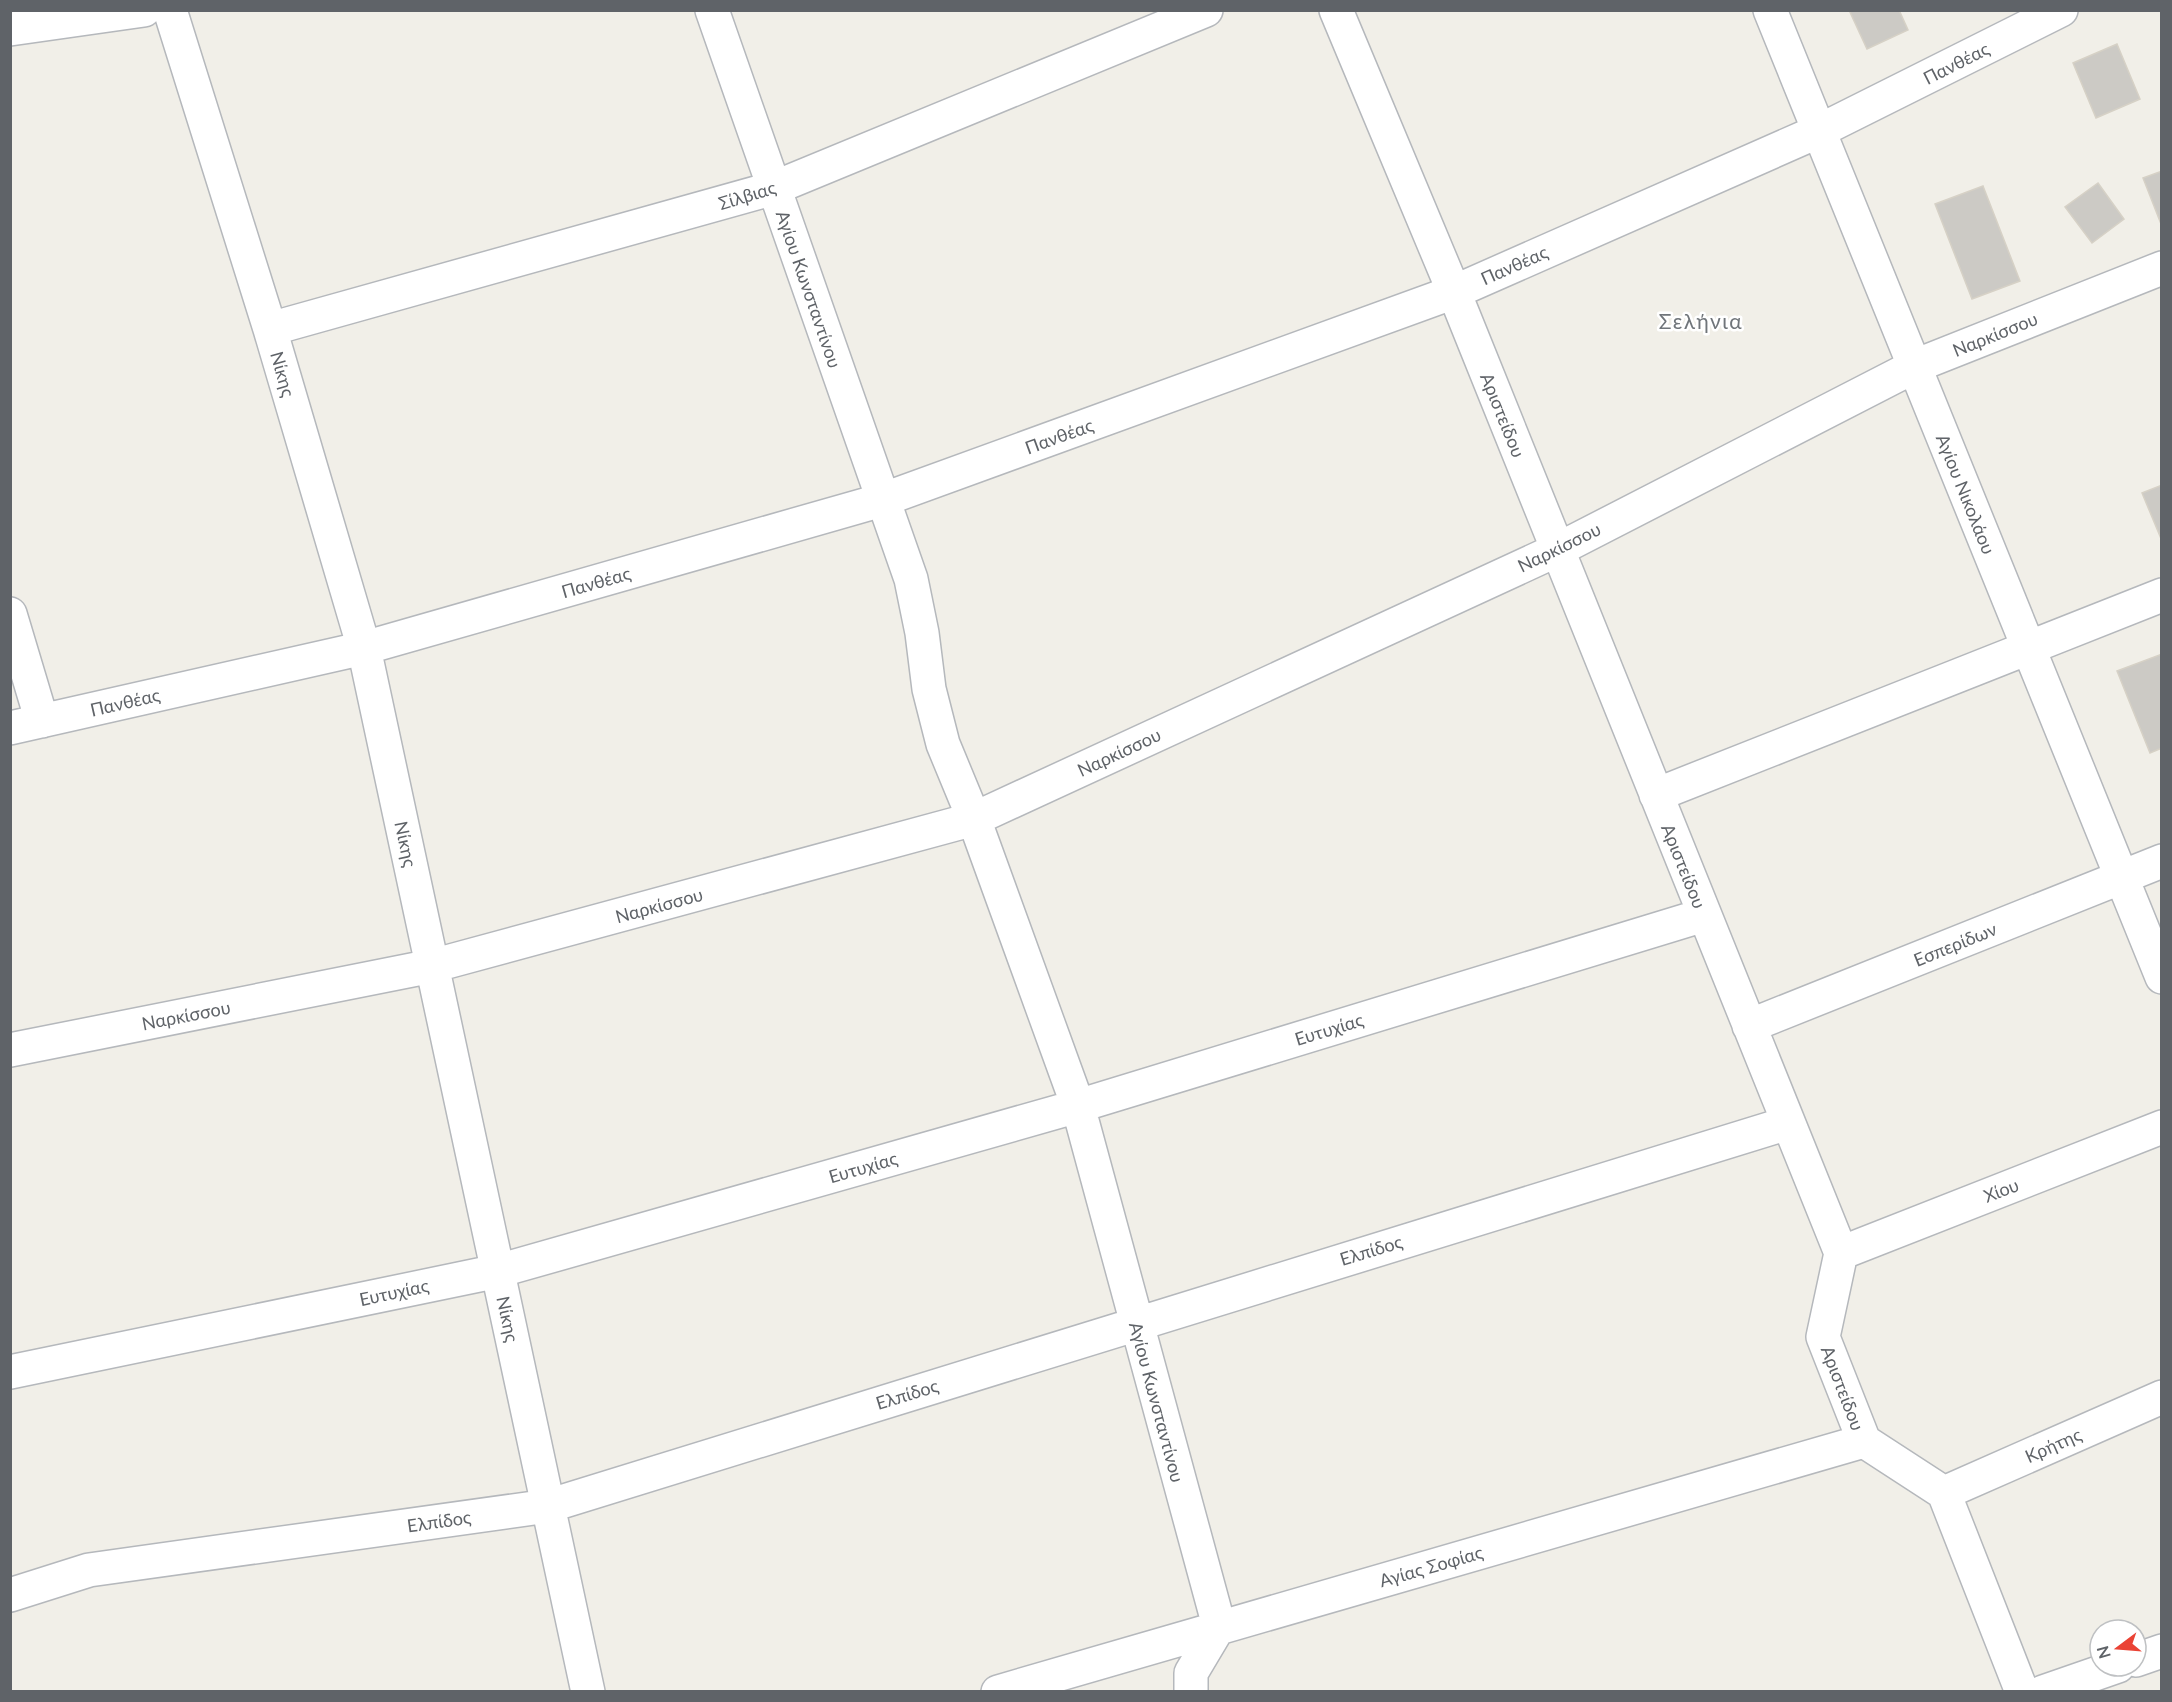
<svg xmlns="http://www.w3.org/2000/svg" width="2172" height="1702" viewBox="0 0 2172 1702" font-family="Lato,sans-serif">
<rect width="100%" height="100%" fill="#f1efe8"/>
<path fill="#cccac5" stroke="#d6d1c6" stroke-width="1.5" d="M 1849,10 L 1899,10 L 1908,30 L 1867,49 Z
M 2117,44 L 2140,99 L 2096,118 L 2073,63 Z
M 2162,171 L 2162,223 L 2161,224 L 2143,178 Z
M 2098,183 L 2124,219 L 2092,243 L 2065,207 Z
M 1983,186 L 2020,281 L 1972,299 L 1935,204 Z
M 2162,485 L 2162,541 L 2142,493 Z
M 2162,654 L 2162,748 L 2150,753 L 2117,671 Z"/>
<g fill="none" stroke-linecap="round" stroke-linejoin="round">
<defs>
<path id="minor" d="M 170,10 L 270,329 L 364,648 L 588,1692
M 712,10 L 911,579 L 922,633 L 929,689 L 943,744 L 974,819 L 1078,1106 L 1219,1626 L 1191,1673 L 1191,1692
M 1336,10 L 1454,292 L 1841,1253 L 1823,1337 L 1864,1441 L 1944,1493 L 2022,1692
M 1770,10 L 2162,977
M 10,29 L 144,10
M 270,329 L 774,188 L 1206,10
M 10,614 L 42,721
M 10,728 L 364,648 L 882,500 L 1454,292 L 1819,131 L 2061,10
M 1656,795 L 2162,595
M 1749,1026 L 2162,861
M 10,1050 L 432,966 L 974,819 L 1557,550 L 1915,366 L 2162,268
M 1841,1253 L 2162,1127
M 10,1372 L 498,1271 L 1078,1106 L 1704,915
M 1944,1493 L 2162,1397
M 10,1595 L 89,1570 L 548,1506 L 1788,1123
M 2136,1660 L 2162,1651
M 998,1692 L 1864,1441
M 2043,1692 L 2118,1666"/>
</defs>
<use href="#minor" stroke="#b5b8bc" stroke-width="36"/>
<use href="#minor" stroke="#fff" stroke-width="33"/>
</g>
<g text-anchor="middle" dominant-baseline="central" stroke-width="5" stroke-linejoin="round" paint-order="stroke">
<g font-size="18" fill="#5f6368" stroke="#fff">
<text transform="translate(1956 63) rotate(-27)">Πανθέας</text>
<text transform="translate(747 195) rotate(-17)">Σίλβιας</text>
<text transform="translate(1514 265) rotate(-24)">Πανθέας</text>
<text transform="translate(809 289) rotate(71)">Αγίου Κωνσταντίνου</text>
<text transform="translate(1995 334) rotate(-22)">Ναρκίσσου</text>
<text transform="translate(283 374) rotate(74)">Νίκης</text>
<text transform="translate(1503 415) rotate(68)">Αριστείδου</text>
<text transform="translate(1059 436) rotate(-20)">Πανθέας</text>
<text transform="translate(1966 494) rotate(68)">Αγίου Νικολάου</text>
<text transform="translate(1559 547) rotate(-26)">Ναρκίσσου</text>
<text transform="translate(596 582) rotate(-16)">Πανθέας</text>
<text transform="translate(125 702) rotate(-13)">Πανθέας</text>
<text transform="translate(1119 752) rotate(-25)">Ναρκίσσου</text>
<text transform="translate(406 844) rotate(78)">Νίκης</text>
<text transform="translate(1684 866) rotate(68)">Αριστείδου</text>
<text transform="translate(659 905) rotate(-15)">Ναρκίσσου</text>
<text transform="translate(1955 944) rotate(-22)">Εσπερίδων</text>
<text transform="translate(186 1015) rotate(-11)">Ναρκίσσου</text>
<text transform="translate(1329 1029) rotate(-17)">Ευτυχίας</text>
<text transform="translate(863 1167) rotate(-16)">Ευτυχίας</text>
<text transform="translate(2001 1190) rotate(-21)">Χίου</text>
<text transform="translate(1371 1250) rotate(-17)">Ελπίδος</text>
<text transform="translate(394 1292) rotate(-12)">Ευτυχίας</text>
<text transform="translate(508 1319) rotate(78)">Νίκης</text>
<text transform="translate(1843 1388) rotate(69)">Αριστείδου</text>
<text transform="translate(907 1394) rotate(-17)">Ελπίδος</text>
<text transform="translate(1157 1402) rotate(75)">Αγίου Κωνσταντίνου</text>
<text transform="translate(2053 1445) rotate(-24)">Κρήτης</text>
<text transform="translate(439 1521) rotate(-8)">Ελπίδος</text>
<text transform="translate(1431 1566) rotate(-16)">Αγίας Σοφίας</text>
</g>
<g font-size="21" letter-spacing="1.5" fill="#70757a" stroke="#fff">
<text x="1701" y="320">Σελήνια</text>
</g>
</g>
<rect width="2172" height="1702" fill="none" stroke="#5f6368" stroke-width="24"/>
<g transform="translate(2118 1648) rotate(254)"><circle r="28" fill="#ffffff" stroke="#bfc1c3" stroke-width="1.5"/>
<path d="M0-4.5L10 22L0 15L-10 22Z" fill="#ea4335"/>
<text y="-9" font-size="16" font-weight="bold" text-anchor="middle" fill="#5f6368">N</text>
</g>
</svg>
